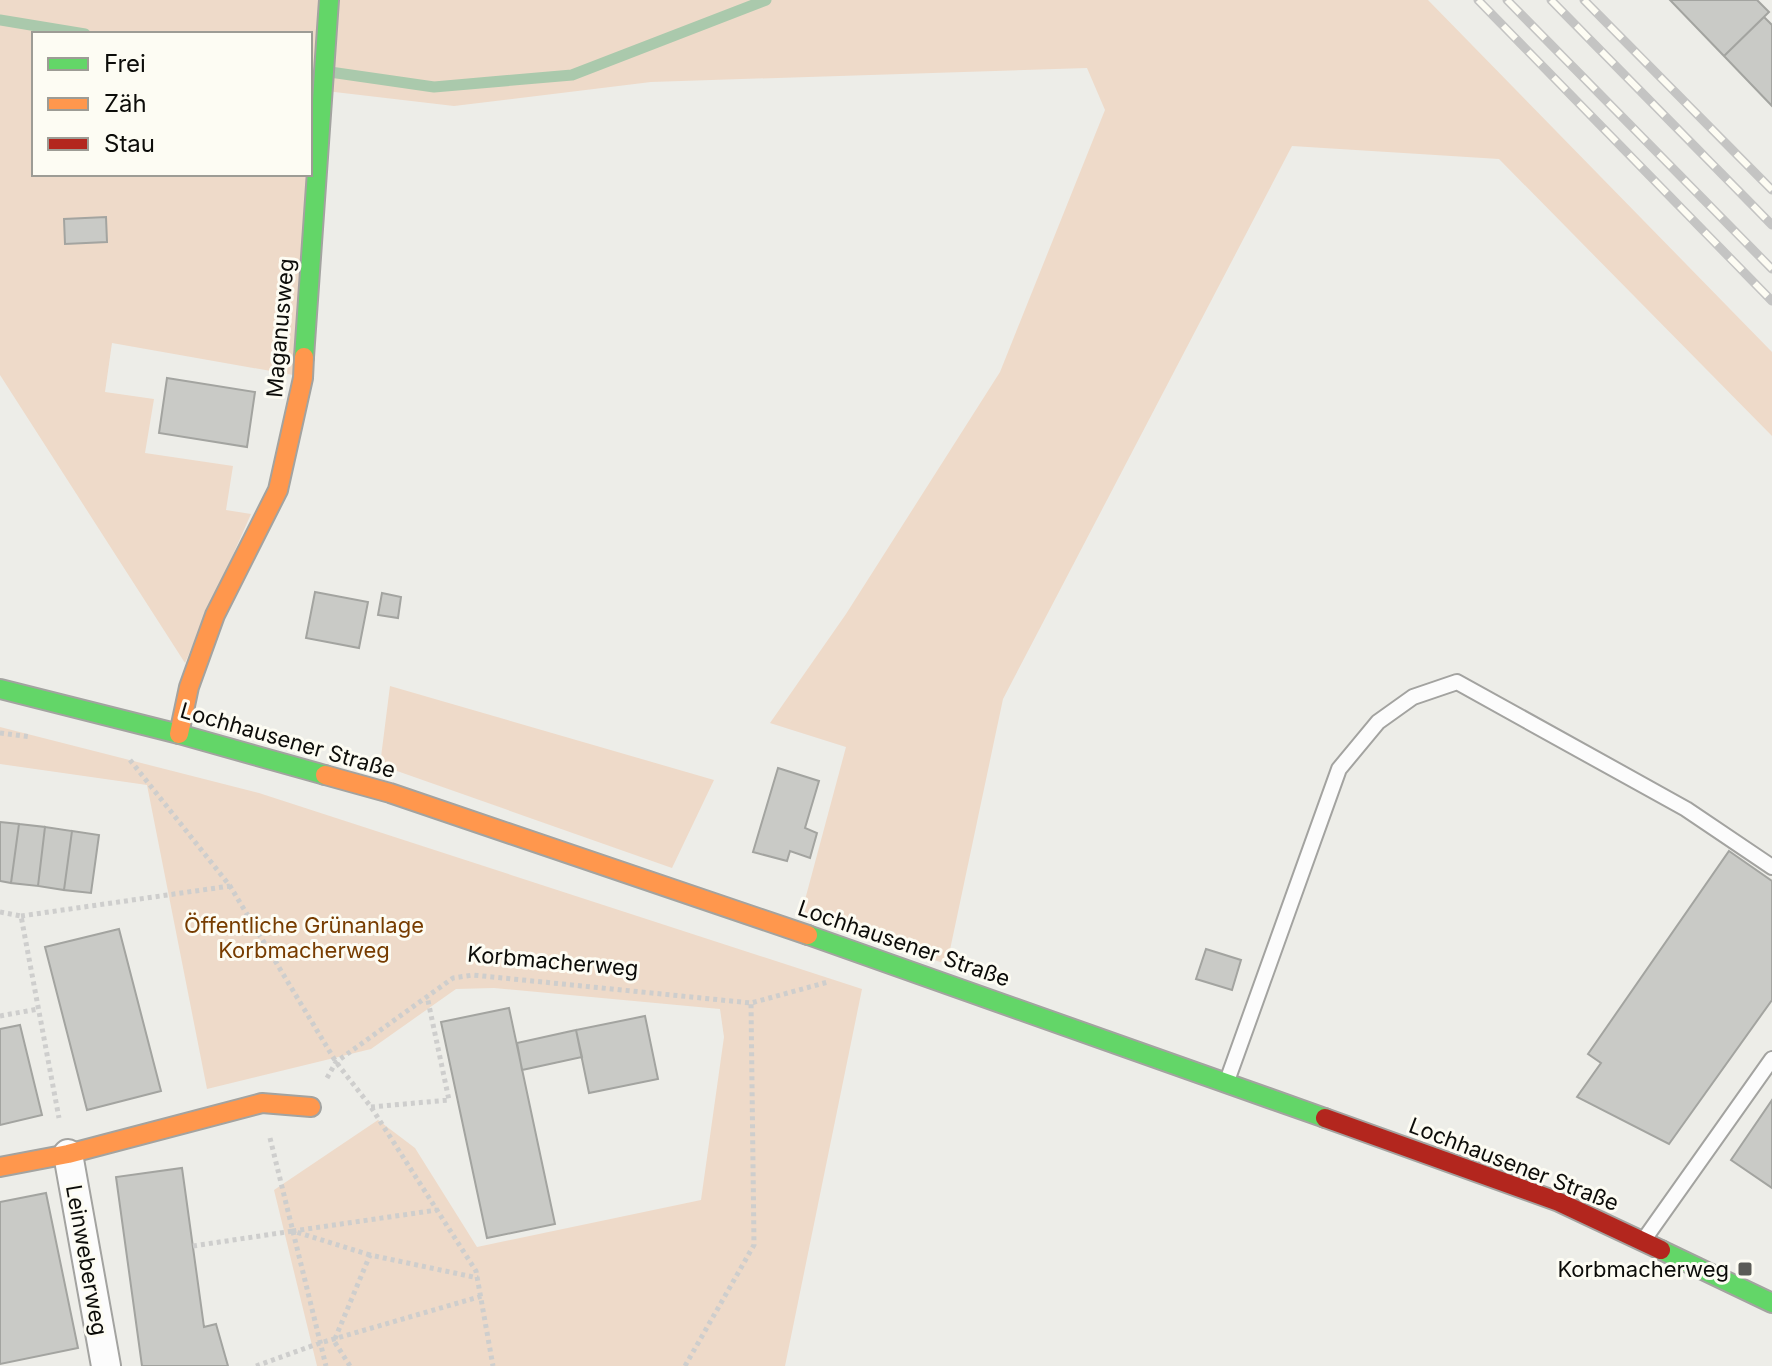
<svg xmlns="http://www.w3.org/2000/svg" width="1772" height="1366" viewBox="0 0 1772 1366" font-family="Inter,sans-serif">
<rect width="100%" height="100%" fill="#edede8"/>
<path fill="#eedac9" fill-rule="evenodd" d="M 0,0 L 321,0 L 299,376 L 112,343 L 105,392 L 154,399 L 145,453 L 233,466 L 226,510 L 251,514 L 185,663 L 0,375 ZM 34,34 L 310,34 L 310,174 L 34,174 Z
M 335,0 L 1428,0 L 1772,352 L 1772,436 L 1499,159 L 1292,146 L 1003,699 L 947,964 L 878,943 L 802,911 L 846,747 L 770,723 L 846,614 L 1000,372 L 1105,110 L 1087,68 L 651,82 L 454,106 L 326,91 Z
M 390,686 L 714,780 L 672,868 L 380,765 Z
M 0,727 L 259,793 L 862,989 L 785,1366 L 317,1366 L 274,1190 L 378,1120 L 415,1148 L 477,1247 L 701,1200 L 724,1037 L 720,1009 L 494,988 L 456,989 L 371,1049 L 207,1089 L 147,785 L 0,764 Z"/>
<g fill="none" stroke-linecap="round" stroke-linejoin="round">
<path stroke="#aac9ac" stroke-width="11" d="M 0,20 L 85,34
M 330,72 L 434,87 L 572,75 L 766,0"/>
</g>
<path fill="#c9cac6" stroke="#a3a4a0" stroke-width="2" d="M 1670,0 L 1757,0 L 1769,12 L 1724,56 Z
M 1764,17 L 1772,25 L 1772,106 L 1724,56 Z
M 106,217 L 107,242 L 65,244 L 64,219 Z
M 167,378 L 255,392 L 247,447 L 159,433 Z
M 315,592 L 368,602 L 359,648 L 306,638 Z
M 382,593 L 401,597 L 398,618 L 378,615 Z
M 778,768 L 819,781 L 805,828 L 817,833 L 810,858 L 790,851 L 787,861 L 753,852 Z
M 0,822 L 19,824 L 11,883 L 0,881 Z
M 19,824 L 45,827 L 38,886 L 11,883 Z
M 45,827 L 72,831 L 64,890 L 38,886 Z
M 72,831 L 99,835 L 91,893 L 64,890 Z
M 1729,851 L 1772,881 L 1772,1000 L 1669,1144 L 1577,1097 L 1601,1063 L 1588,1054 Z
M 119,929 L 161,1091 L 87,1110 L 45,947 Z
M 1206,949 L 1241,960 L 1232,990 L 1196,979 Z
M 509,1008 L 555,1224 L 487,1238 L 441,1022 Z
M 645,1016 L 658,1079 L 589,1093 L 576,1030 Z
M 20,1025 L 42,1115 L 0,1125 L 0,1029 Z
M 576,1030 L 582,1057 L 522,1070 L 517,1043 Z
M 1772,1100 L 1772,1188 L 1731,1160 Z
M 182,1168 L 204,1327 L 216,1324 L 228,1366 L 142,1366 L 116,1177 Z
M 46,1193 L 78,1348 L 0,1364 L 0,1202 Z"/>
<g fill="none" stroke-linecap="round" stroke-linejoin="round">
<defs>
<path id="lane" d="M 1227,1081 L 1339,769 L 1378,722 L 1413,697 L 1457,682 L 1686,809 L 1772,867
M 1643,1241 L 1772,1059"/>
<path id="street" d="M 68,1154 L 106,1366"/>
<path id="fast" d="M 304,357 L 329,0
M 0,689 L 179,734 L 325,775
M 808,935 L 1325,1118
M 1661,1250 L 1772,1303"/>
<path id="slow" d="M 179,734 L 189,687 L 215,615 L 278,490 L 303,378 L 304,357
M 325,775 L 390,793 L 808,935
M 0,1167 L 68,1154 L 262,1103 L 311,1107"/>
<path id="jam" d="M 1325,1118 L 1559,1202 L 1661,1250"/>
</defs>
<use href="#lane" stroke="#a3a3a0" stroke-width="18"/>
<use href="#street" stroke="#a3a3a0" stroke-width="32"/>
<use href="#fast" stroke="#a3a3a0" stroke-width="22"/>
<use href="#slow" stroke="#a3a3a0" stroke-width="22"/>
<use href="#jam" stroke="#a3a3a0" stroke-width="22"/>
<path stroke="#cececd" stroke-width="5" stroke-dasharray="4 4" stroke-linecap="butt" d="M 0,733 L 31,737
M 130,760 L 230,886 L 336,1062 L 371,1107 L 476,1271 L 493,1366
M 0,912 L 21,916 L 59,1118
M 21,916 L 230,886
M 0,1016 L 38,1009
M 327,1078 L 336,1062 L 453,978 L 473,975 L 751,1003 L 828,982
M 371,1107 L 449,1100 L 427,996
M 270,1138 L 326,1366
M 193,1246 L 293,1231
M 370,1255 L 293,1231 L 437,1210
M 256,1366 L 320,1343 L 482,1296
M 350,1366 L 334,1341 L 370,1255 L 478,1278
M 685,1366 L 754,1245 L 751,1003"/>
<use href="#lane" stroke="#fcfcfc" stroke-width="14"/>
<use href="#street" stroke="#fcfcfc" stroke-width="28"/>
<use href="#fast" stroke="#63d668" stroke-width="18"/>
<use href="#slow" stroke="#ff974d" stroke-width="18"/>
<use href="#jam" stroke="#b3261e" stroke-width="18"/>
<defs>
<path id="rail" d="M 1478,0 L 1772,301
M 1507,0 L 1772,269
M 1551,0 L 1772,225
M 1584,0 L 1772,190"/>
</defs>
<use href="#rail" stroke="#c4c4c3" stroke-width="9"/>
<use href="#rail" stroke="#fdfcf3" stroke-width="6" stroke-dasharray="18" stroke-linecap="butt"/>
</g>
<rect fill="#5b5b57" stroke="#fdfcf3" stroke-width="3" x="1737" y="1261" width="16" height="16" rx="4"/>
<g text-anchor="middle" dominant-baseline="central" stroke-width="6" stroke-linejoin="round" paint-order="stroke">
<g font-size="22" fill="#0c0c09" stroke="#fdfcf3">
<text transform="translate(280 328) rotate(-85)">Maganusweg</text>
<text transform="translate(288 740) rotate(16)">Lochhausener Straße</text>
<text transform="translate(904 943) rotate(19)">Lochhausener Straße</text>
<text transform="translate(553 961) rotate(5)">Korbmacherweg</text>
<text transform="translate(1514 1164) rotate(21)">Lochhausener Straße</text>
<text transform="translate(87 1260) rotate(80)">Leinweberweg</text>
</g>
<g font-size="22" fill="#773c00" stroke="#fdfcf3">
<text x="304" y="925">Öffentliche Grünanlage<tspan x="304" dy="25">Korbmacherweg</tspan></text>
</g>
<g font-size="22" fill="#0c0c09" stroke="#fdfcf3" text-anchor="end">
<text x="1729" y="1269">Korbmacherweg</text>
</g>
</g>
<rect x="32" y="32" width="280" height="144" fill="#fdfcf3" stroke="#9d9c95" stroke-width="2"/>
<rect x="48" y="58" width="40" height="12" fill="#63d668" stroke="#9d9c95" stroke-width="2"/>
<text x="104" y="72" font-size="24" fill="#0c0c09">Frei</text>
<rect x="48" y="98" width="40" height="12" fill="#ff974d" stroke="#9d9c95" stroke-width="2"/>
<text x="104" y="112" font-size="24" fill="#0c0c09">Zäh</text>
<rect x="48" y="138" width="40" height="12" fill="#b3261e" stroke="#9d9c95" stroke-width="2"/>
<text x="104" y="152" font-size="24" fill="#0c0c09">Stau</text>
</svg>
